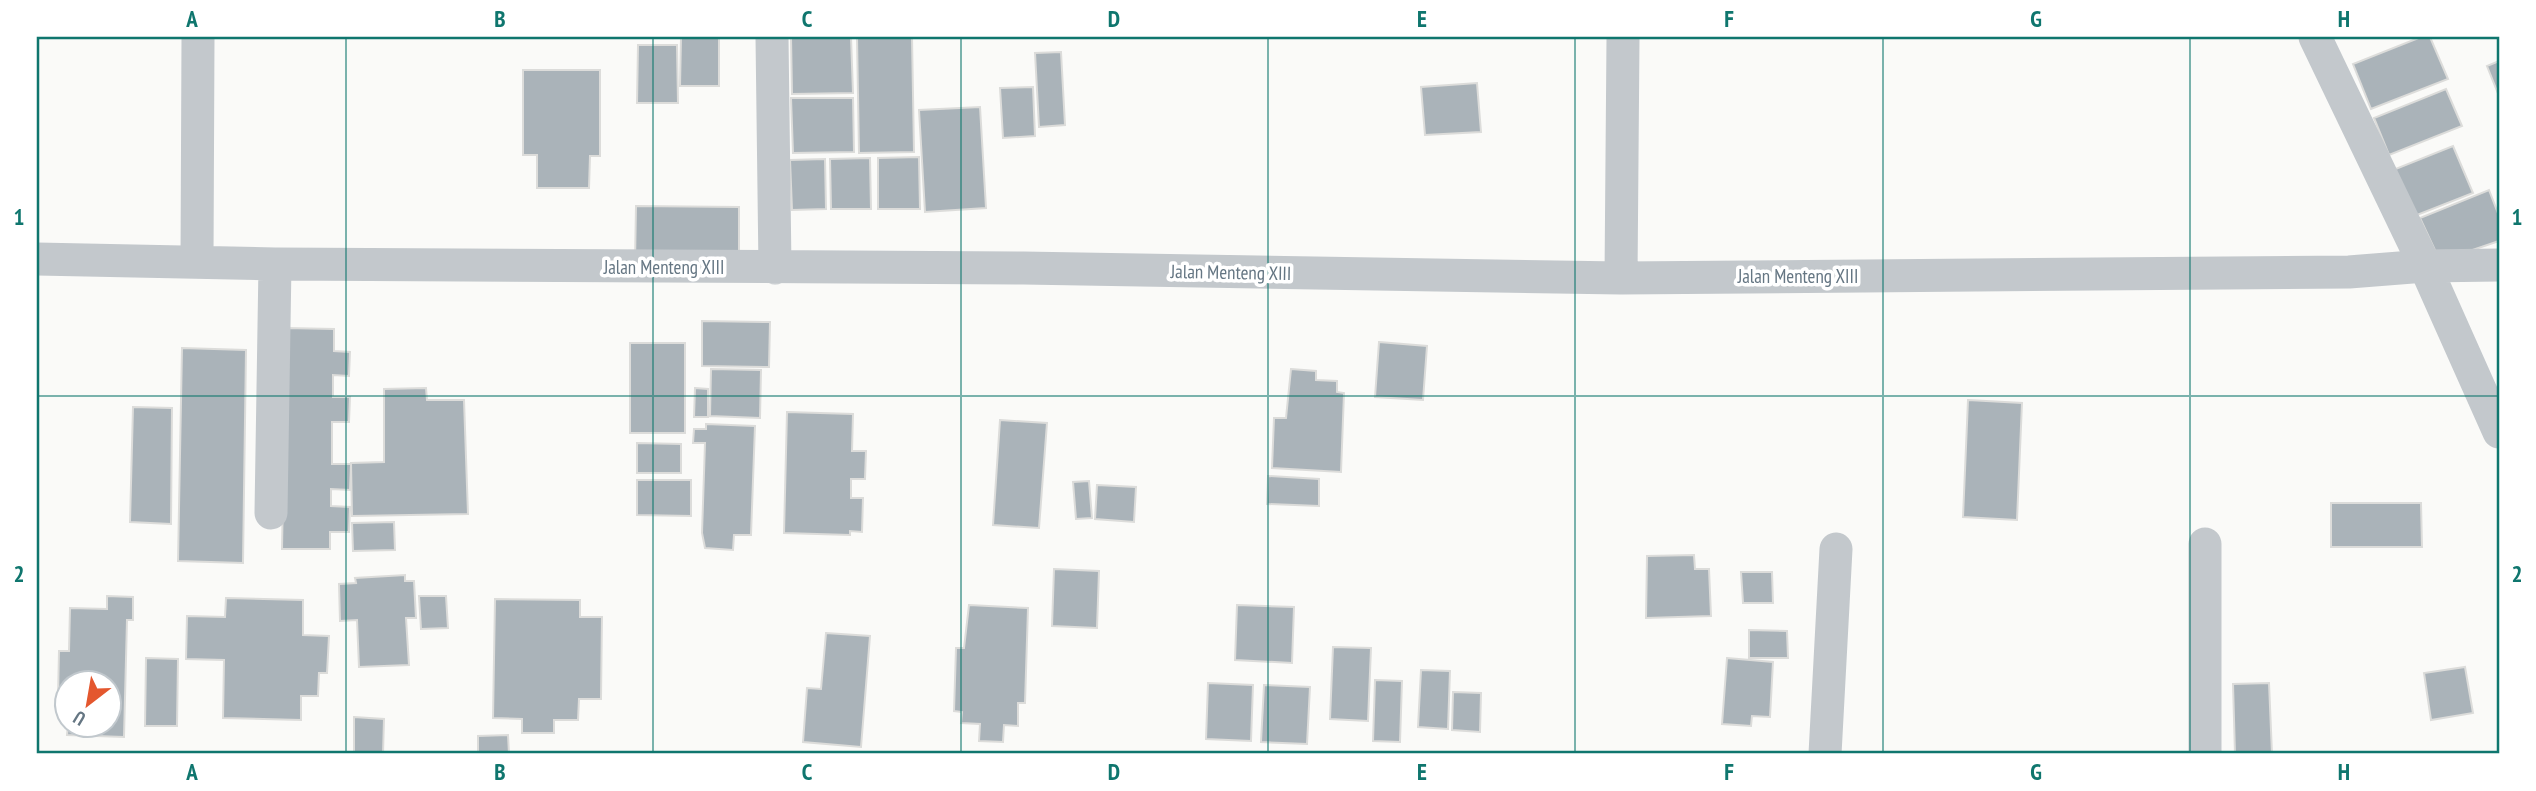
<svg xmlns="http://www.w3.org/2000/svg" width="2536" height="791" viewBox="0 0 2536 791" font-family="'PT Sans Narrow',sans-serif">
<rect width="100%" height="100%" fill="#fafaf8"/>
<path fill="#aab3b9" stroke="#dcdcda" stroke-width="2" d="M 791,37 L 851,37 L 853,93 L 792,94 Z
M 857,37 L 912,37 L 914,152 L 859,153 Z
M 2421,37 L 2430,37 L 2448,79 L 2371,109 L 2353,64 Z
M 681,38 L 719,38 L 719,86 L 680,86 Z
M 638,45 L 677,45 L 678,103 L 637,103 Z
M 1061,52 L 1065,125 L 1039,127 L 1035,53 Z
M 2499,61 L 2499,96 L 2487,66 Z
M 523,70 L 600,70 L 600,156 L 590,156 L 589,188 L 537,188 L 537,155 L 523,155 Z
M 1477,83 L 1481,132 L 1425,135 L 1421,87 Z
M 1033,87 L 1035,136 L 1003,138 L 1000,88 Z
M 2446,89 L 2462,126 L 2389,155 L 2374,118 Z
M 791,98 L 853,98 L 854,152 L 793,153 Z
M 980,107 L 986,208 L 925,212 L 919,110 Z
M 2453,146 L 2473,193 L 2412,217 L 2393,170 Z
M 919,157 L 920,209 L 878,209 L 878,158 Z
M 870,158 L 871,209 L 831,209 L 830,159 Z
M 825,159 L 826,209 L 792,210 L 790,160 Z
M 2489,190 L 2499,216 L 2499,241 L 2440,261 L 2420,218 Z
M 636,206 L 739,207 L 739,262 L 635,262 Z
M 702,321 L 770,322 L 769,367 L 702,366 Z
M 286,328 L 334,329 L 334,351 L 350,352 L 349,376 L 333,375 L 333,397 L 350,397 L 349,422 L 332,422 L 332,464 L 351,464 L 350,490 L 331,489 L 331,506 L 350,507 L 349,532 L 330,532 L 330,549 L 282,549 Z
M 1379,342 L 1427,346 L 1423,400 L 1375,397 Z
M 630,343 L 685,343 L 685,433 L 630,433 Z
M 182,348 L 246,350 L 243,563 L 178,561 Z
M 711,369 L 761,370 L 760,418 L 710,416 Z
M 1291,369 L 1316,371 L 1316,380 L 1337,381 L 1337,392 L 1344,393 L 1341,472 L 1272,468 L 1274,418 L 1286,418 Z
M 426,388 L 427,400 L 464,400 L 468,514 L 352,516 L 351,463 L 384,462 L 384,389 Z
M 695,388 L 708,389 L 708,417 L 694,417 Z
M 1968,400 L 2022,403 L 2017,520 L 1963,517 Z
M 133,407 L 172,408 L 171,524 L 130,522 Z
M 787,412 L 853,414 L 852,451 L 866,451 L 865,479 L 851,479 L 851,498 L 863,498 L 862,532 L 850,531 L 850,535 L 784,533 Z
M 1000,420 L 1047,423 L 1039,528 L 993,525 Z
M 706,424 L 755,426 L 751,535 L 734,535 L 733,550 L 705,548 L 702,533 L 705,443 L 693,443 L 694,429 L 706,429 Z
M 637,443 L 681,444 L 681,473 L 637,473 Z
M 1268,476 L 1319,479 L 1319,506 L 1267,504 Z
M 637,480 L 691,480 L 691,516 L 637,515 Z
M 1089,481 L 1092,518 L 1076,519 L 1073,482 Z
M 1097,485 L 1136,487 L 1134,522 L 1095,519 Z
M 2331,503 L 2421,503 L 2422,547 L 2331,547 Z
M 394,522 L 395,550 L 353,551 L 352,523 Z
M 1694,555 L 1695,569 L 1709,569 L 1711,616 L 1646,618 L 1647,556 Z
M 1054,569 L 1099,571 L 1097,628 L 1052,626 Z
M 1741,572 L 1772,572 L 1773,603 L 1743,603 Z
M 405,575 L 405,581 L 414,581 L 416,618 L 406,618 L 409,665 L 359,667 L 357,620 L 340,621 L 339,584 L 356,583 L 355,578 Z
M 107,596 L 133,597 L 133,620 L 127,620 L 124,737 L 67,735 L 68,724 L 108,724 L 108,682 L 66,682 L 66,697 L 58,697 L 59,651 L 69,651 L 70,608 L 107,609 Z
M 419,596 L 446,596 L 448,628 L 421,629 Z
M 226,598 L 303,600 L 303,635 L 329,636 L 327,673 L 319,673 L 318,696 L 301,696 L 301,720 L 223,718 L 224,660 L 186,659 L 187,616 L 225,617 Z
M 495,599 L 580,600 L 580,617 L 602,617 L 601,699 L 579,699 L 578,720 L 554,720 L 554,733 L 522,733 L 522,719 L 493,718 Z
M 969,605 L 1028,608 L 1025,703 L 1018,703 L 1018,726 L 1004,725 L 1003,742 L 979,741 L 980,724 L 961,723 L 962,712 L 954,711 L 956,648 L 964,648 Z
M 1237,605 L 1294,607 L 1292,663 L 1235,660 Z
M 1749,630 L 1787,631 L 1788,658 L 1749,658 Z
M 826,633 L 870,636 L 861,747 L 803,742 L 807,688 L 821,689 Z
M 1333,647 L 1371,648 L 1368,721 L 1330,719 Z
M 146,658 L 178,659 L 177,726 L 145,726 Z
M 1727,658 L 1773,662 L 1770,717 L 1752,716 L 1751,726 L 1722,724 Z
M 2465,667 L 2473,713 L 2431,720 L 2424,673 Z
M 1421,670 L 1450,671 L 1448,729 L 1418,727 Z
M 1375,680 L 1402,681 L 1400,742 L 1373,741 Z
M 1208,683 L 1253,685 L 1251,741 L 1206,739 Z
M 2269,683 L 2272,754 L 2235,754 L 2233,684 Z
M 1264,685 L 1310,687 L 1307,744 L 1261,742 Z
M 1453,692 L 1481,693 L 1480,732 L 1452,730 Z
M 354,717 L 384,719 L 383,754 L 354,754 Z
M 508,735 L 509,754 L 478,754 L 478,736 Z"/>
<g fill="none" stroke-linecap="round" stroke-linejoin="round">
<path stroke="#c3c8cc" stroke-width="33" d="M 772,37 L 775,268
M 2315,37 L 2425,266 L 2499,432
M 37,259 L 275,264 L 1023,268 L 1621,278 L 2349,272 L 2425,266 L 2499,265
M 197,262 L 198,37
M 1621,278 L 1623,38
M 271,513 L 275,264
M 1825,754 L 1836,549
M 2205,754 L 2205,544"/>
</g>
<path fill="none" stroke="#0f766e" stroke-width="2" stroke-opacity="0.55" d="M 346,37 L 346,754M 653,37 L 653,754M 961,37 L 961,754M 1268,37 L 1268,754M 1575,37 L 1575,754M 1883,37 L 1883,754M 2190,37 L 2190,754M 37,396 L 2499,396"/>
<g text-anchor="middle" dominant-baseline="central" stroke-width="7" stroke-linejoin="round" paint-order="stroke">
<g font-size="19" fill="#657683" stroke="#fff">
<text x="664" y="267">Jalan Menteng XIII</text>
<text transform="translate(1231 272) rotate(1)">Jalan Menteng XIII</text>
<text x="1798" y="276">Jalan Menteng XIII</text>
</g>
</g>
<rect width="2536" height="791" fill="none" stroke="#ffffff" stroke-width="77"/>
<g transform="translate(88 704) rotate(211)"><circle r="33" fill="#ffffff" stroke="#c1c8cd" stroke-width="2"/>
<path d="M0-5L12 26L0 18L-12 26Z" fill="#e4572e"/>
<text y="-10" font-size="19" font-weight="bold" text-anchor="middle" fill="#657683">U</text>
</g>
<rect x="38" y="38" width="2460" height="714" fill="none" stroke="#0f766e" stroke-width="2.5"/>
<g font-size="23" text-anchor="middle" font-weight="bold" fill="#0f766e">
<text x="192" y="27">A</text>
<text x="500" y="27">B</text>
<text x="807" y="27">C</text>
<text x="1114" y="27">D</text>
<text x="1422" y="27">E</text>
<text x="1729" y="27">F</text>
<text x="2036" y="27">G</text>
<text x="2344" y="27">H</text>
<text x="19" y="225">1</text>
<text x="2517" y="225">1</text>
<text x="19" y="582">2</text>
<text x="2517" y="582">2</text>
<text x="192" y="780">A</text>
<text x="500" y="780">B</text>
<text x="807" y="780">C</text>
<text x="1114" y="780">D</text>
<text x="1422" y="780">E</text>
<text x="1729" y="780">F</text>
<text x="2036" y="780">G</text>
<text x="2344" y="780">H</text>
</g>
</svg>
